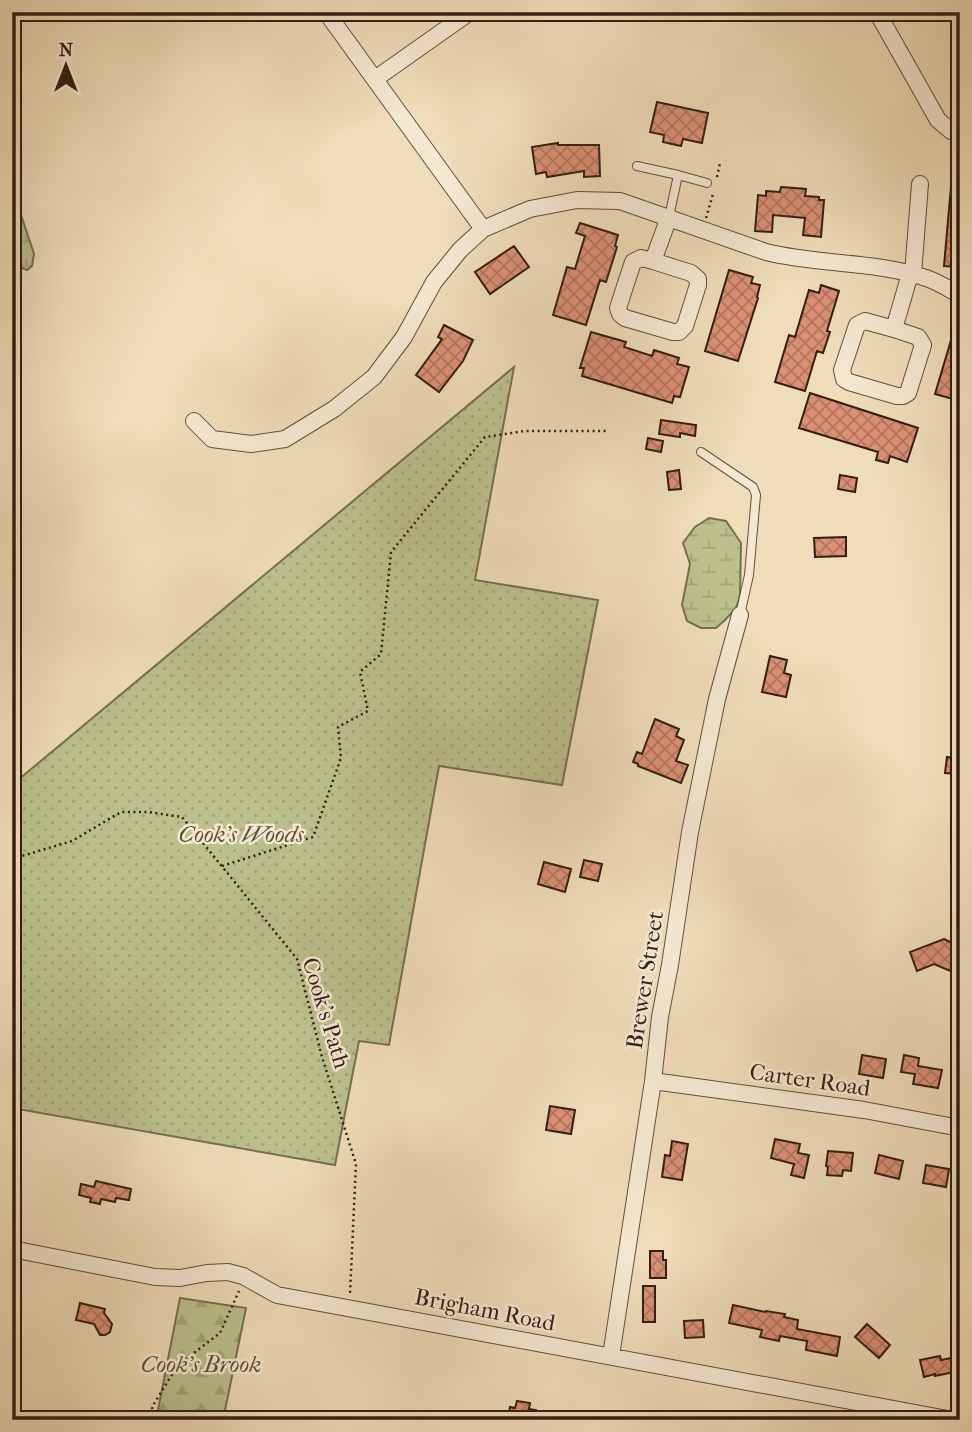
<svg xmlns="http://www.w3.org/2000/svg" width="972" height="1432" viewBox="0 0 972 1432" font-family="'IM FELL French Canon',serif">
<defs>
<pattern id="forest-firs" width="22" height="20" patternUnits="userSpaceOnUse" patternTransform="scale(1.75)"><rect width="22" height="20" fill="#bbc08d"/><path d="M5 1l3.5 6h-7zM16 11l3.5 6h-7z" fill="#a1a579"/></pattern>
<pattern id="wetland-marsh" width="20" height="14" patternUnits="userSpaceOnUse" patternTransform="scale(1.75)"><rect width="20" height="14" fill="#bbc08d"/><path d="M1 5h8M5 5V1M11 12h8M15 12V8" fill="none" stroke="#a1a579"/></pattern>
<pattern id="park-dots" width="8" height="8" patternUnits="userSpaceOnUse" patternTransform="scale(1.75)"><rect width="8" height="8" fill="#bbc08d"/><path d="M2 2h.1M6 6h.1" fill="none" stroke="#a1a579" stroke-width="1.8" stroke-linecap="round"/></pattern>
<pattern id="building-cross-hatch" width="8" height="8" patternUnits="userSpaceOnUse" patternTransform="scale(1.75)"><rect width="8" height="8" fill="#db9074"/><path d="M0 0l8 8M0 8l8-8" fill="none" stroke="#b2755e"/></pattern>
</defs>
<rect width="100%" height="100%" fill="#efdcb8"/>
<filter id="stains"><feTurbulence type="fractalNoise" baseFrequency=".00286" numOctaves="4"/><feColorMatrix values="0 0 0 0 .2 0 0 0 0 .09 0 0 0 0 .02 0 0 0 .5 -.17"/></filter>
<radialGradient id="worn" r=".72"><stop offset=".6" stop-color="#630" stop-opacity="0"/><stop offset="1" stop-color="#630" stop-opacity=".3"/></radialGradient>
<path fill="url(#forest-firs)" stroke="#776f50" stroke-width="2" d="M 180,1298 L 246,1308 L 223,1420 L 156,1420 Z"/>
<path fill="url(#wetland-marsh)" stroke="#776f50" stroke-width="2" d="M 12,196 L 20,212 L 34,254 L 32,266 L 27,270 L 19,267 L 12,260 Z
M 709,518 L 726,521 L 741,543 L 740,596 L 736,608 L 725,620 L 716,628 L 701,628 L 687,621 L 682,605 L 690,564 L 683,543 L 695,527 Z"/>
<path fill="url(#park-dots)" stroke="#776f50" stroke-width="2" d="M 514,367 L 475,580 L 598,600 L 562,785 L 439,766 L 389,1045 L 359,1041 L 335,1165 L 12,1108 L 12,785 Z"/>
<path fill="url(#building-cross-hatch)" stroke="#331e14" stroke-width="2" d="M 657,102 L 708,113 L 702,143 L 683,139 L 681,146 L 663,142 L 664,135 L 650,132 Z
M 558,143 L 558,145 L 599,145 L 600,176 L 584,177 L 584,171 L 547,177 L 546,172 L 536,174 L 532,147 Z
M 952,175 L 960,175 L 960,267 L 944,266 Z
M 781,187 L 806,189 L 805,196 L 819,197 L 819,200 L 824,200 L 821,237 L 803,235 L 805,218 L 773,215 L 772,232 L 755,231 L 758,195 L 766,196 L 766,191 L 780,192 Z
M 580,223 L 618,235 L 615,246 L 617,247 L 606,282 L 600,280 L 586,325 L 553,315 L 567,267 L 575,269 L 585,236 L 576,233 Z
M 514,246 L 529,267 L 490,294 L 475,272 Z
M 729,270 L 753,277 L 751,283 L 760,285 L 757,297 L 758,298 L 738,361 L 705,351 Z
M 821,285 L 839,291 L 827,331 L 830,332 L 823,353 L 817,351 L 805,391 L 775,382 L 789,335 L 795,337 L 809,290 L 819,293 Z
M 957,320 L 960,321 L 960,401 L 935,394 Z
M 444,325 L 473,340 L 463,361 L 439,392 L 416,375 L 442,339 L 438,337 Z
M 591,332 L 626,342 L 624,347 L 652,356 L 654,350 L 679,358 L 677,364 L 689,367 L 680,397 L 674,396 L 672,403 L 582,376 L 584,368 L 580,368 Z
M 810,393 L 918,428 L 907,462 L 890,456 L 888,463 L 876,460 L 878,452 L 799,428 Z
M 661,420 L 696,425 L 695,436 L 680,433 L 680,437 L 659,434 Z
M 648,438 L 663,441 L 661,452 L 646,449 Z
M 679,470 L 681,489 L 669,490 L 667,472 Z
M 840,475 L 857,478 L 855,492 L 838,489 Z
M 846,537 L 846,556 L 815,557 L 814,538 Z
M 770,656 L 787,660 L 784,673 L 791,675 L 786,697 L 762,692 Z
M 655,719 L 679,729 L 676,736 L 684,740 L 676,761 L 688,765 L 681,783 L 638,766 L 638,764 L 633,762 L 637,752 L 642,754 Z
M 947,757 L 960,759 L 960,774 L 945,773 Z
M 584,860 L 602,864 L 598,881 L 580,877 Z
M 544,862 L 571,869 L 565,892 L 538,884 Z
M 944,939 L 960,947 L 960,975 L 934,964 L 917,971 L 910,952 Z
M 862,1055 L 886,1059 L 883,1078 L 859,1074 Z
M 904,1055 L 919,1058 L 918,1066 L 942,1070 L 938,1088 L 913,1084 L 915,1074 L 901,1072 Z
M 550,1106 L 575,1110 L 571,1134 L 546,1130 Z
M 775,1139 L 800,1144 L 798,1153 L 809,1155 L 804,1178 L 791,1175 L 794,1164 L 771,1158 Z
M 672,1141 L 688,1144 L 682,1180 L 662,1177 L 665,1155 L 670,1156 Z
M 828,1151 L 853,1153 L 851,1171 L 843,1170 L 842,1176 L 827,1175 L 828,1167 L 826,1166 Z
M 879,1155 L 903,1161 L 899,1179 L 875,1173 Z
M 926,1165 L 949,1169 L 946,1187 L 923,1183 Z
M 96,1181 L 131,1189 L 129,1200 L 116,1198 L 115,1202 L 101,1199 L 100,1204 L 90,1202 L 91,1198 L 79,1195 L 81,1184 L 94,1187 Z
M 650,1251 L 663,1251 L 663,1260 L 666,1260 L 666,1278 L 650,1278 Z
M 643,1286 L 655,1286 L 655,1322 L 643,1322 Z
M 80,1303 L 105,1309 L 104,1313 L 112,1324 L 110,1332 L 105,1335 L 100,1335 L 94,1324 L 76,1320 Z
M 733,1305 L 765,1312 L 766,1311 L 785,1314 L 784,1317 L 798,1320 L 797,1329 L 840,1337 L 837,1356 L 806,1350 L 807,1341 L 780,1336 L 779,1341 L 760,1337 L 762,1330 L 729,1323 Z
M 703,1320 L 704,1337 L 685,1338 L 684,1321 Z
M 867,1324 L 890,1345 L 879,1358 L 855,1337 Z
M 940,1356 L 941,1360 L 956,1357 L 959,1371 L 935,1376 L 935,1374 L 924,1377 L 920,1360 Z
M 517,1401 L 530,1403 L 529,1409 L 536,1410 L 534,1420 L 508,1420 L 510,1407 L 515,1408 Z"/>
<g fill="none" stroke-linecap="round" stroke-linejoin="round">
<defs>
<path id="service" d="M 637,166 L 678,175 L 669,217
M 678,175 L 707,183
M 701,452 L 753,487 L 756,495 L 749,575 L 740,615"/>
<path id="minor" d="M 326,12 L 483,229
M 877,12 L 938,120 L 951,131 L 960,132
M 375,79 L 470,12
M 653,261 L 691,273 L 698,279 L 698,285 L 685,326 L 679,332 L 673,332 L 625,318 L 620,314 L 618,308 L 633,262 L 641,258 L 653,261 L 669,217
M 913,274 L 920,184
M 894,329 L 918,337 L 923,345 L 908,393 L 903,396 L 897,396 L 849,382 L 844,379 L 842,370 L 857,325 L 865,321 L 894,329 L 910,274
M 194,421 L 212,439 L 251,444 L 285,439 L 334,409 L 374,377 L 404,337 L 434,282 L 460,250 L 483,229 L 530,209 L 577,200 L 620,201 L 766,252 C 819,265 874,261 926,278 C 938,282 949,289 960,295
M 653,1081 L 864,1110 L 960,1128
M 12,1249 L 155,1277 L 180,1278 L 207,1273 L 228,1272 L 243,1276 L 277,1295 L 953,1420
M 611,1356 L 653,1081 L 660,1017 L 670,965 L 690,832 L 717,699 L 740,615"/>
</defs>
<use href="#service" stroke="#624e3d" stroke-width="10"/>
<use href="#minor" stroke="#624e3d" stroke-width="18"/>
<path stroke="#331e14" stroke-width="2.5" stroke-dasharray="2 3.5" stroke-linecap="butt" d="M 717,177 L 720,163
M 706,218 L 713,194
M 12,859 L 72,841 L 121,812 L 148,812 L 182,817 L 297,959 L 322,1057 L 356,1164 L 350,1294
M 222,866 L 313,837 L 341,758 L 338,727 L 368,711 L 360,672 L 381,654 L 391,552 L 485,437 L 525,431 L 608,431
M 153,1420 L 152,1407 L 171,1376 L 182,1362 L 220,1333 L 239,1291"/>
<use href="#service" stroke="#f5e8d1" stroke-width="8"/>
<use href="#minor" stroke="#f5e8d1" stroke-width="16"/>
</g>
<g text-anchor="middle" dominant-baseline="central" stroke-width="5" stroke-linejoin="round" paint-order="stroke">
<g font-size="23" font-style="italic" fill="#5c4f38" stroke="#f5e8d1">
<text x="241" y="834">Cook's Woods</text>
<text x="201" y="1364">Cook's Brook</text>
</g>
<g font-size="23" fill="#331e14" stroke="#f5e8d1">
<text transform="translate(645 980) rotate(-81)">Brewer Street</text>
<text transform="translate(326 1013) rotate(73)">Cook's Path</text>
<text transform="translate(810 1080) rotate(8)">Carter Road</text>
<text transform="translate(485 1310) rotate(11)">Brigham Road</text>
</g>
</g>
<rect width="972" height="1432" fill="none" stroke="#efdcb8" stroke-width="42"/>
<rect x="14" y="14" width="944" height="1404" fill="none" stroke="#331e14" stroke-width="3.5"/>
<rect x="21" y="21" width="930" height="1390" fill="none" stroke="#331e14" stroke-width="2"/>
<g transform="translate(66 66)" stroke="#f5e8d1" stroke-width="5" paint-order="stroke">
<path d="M0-5L12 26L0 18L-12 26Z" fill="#331e14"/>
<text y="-10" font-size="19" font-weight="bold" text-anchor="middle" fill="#331e14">N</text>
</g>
<rect width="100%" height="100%" filter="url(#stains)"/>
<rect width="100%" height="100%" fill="url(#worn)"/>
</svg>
